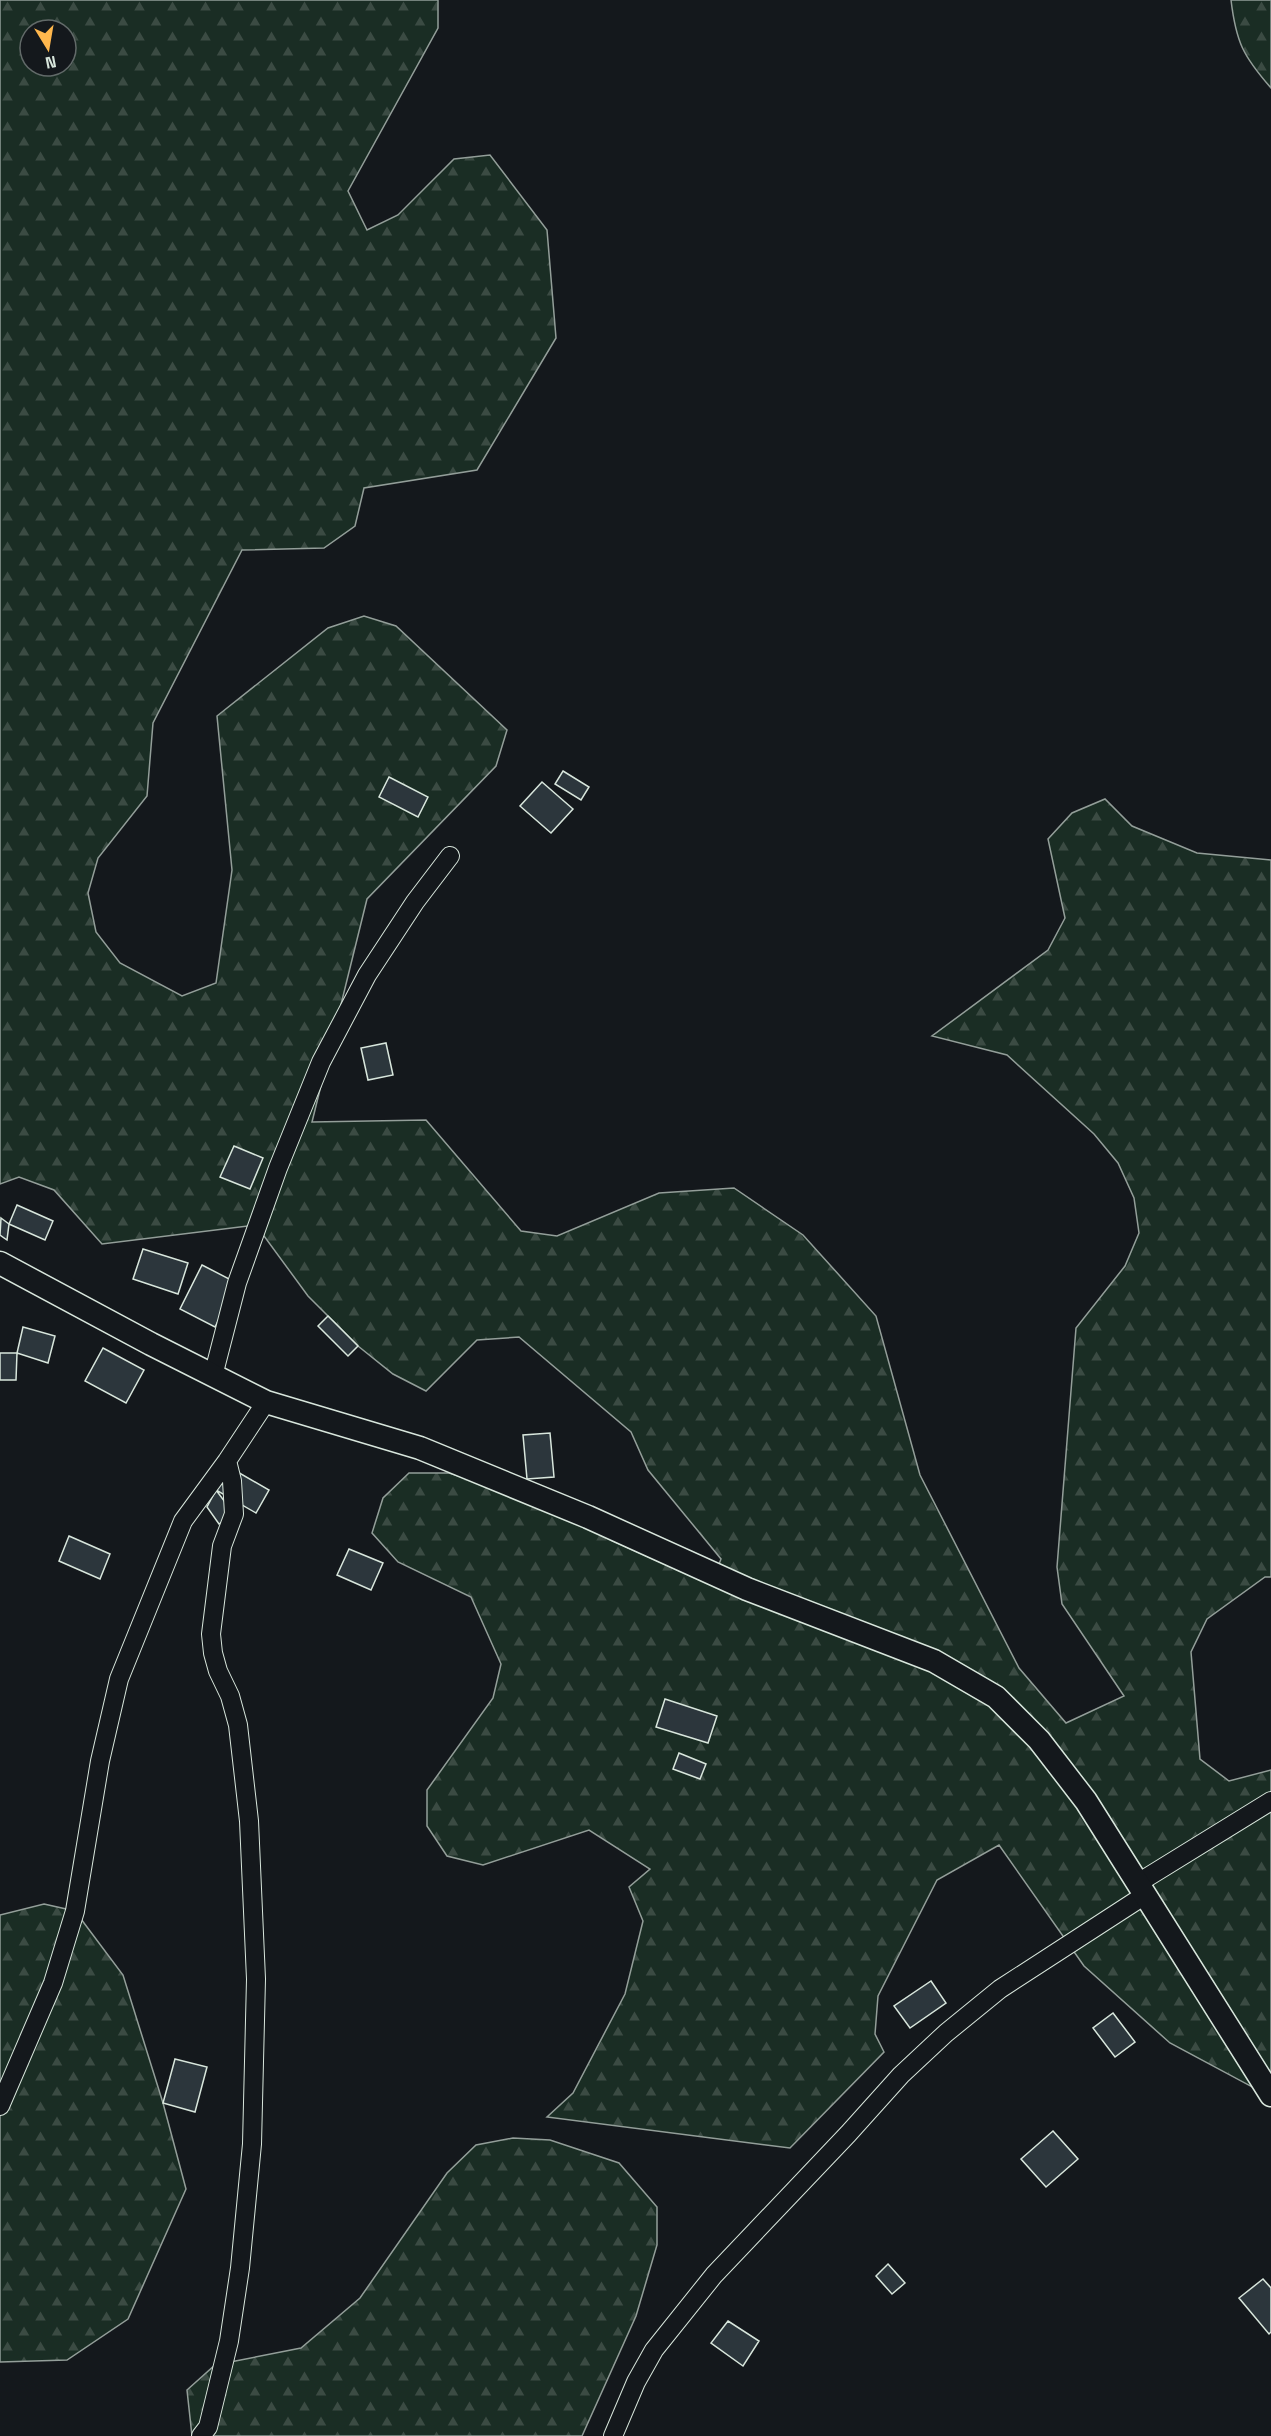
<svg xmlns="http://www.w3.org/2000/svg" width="1271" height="2436" viewBox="0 0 1271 2436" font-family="'Space Grotesk',sans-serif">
<defs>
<pattern id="forest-firs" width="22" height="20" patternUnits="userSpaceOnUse" patternTransform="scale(1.5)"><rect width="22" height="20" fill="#1a2d24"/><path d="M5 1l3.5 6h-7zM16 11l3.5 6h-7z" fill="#3b4b43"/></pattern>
</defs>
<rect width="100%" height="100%" fill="#14181c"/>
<path fill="url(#forest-firs)" stroke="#939e99" stroke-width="1.5" fill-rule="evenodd" d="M 0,0 L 438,0 L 438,28 L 348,191 L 367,230 L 398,215 L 454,159 L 490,155 L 547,230 L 556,338 L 477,470 L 364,488 L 355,526 L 324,548 L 242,550 L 153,723 L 147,796 L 98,858 L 88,893 L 96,932 L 120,963 L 182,996 L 216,983 L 232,870 L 217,716 L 328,628 L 364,616 L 396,626 L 507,730 L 496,766 L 367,899 L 312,1122 L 426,1120 L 521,1231 L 557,1236 L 659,1193 L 734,1188 L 803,1235 L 876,1316 L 920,1475 L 1019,1668 L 1066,1723 L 1124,1696 L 1062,1604 L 1057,1567 L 1076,1328 L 1125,1266 L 1139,1233 L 1134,1198 L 1118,1163 L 1094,1134 L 1007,1055 L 932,1036 L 1048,950 L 1065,918 L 1048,839 L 1072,813 L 1105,799 L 1132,826 L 1197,853 L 1271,860 L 1271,1577 L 1265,1577 L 1207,1619 L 1191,1652 L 1200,1759 L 1229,1781 L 1271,1770 L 1271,2097 L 1170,2043 L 1084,1966 L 999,1845 L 937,1880 L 878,1996 L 875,2034 L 884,2052 L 790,2148 L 547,2117 L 573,2093 L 625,1994 L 643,1921 L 629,1887 L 650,1869 L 589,1830 L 483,1865 L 447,1856 L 427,1826 L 427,1790 L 493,1698 L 501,1664 L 471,1597 L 398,1562 L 372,1533 L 383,1498 L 409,1473 L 449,1473 L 588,1517 L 611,1540 L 711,1585 L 721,1559 L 648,1470 L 631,1432 L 519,1337 L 477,1340 L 426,1391 L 393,1374 L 358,1346 L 308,1296 L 256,1225 L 102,1244 L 54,1190 L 19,1177 L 0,1184 ZM 30,30 L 66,30 L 66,66 L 30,66 Z
M 1231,0 L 1271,0 L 1271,88 C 1243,56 1236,42 1231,0 Z
M 44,1904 L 75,1911 L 123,1975 L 163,2103 L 186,2189 L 128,2319 L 67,2360 L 0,2362 L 0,1915 Z
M 513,2138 L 550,2140 L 619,2163 L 657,2207 L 657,2245 L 636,2316 L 582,2436 L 192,2436 L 187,2390 L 215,2365 L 301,2348 L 360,2298 L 447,2173 L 476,2145 Z"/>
<path fill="#2c363c" stroke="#d8e6dc" stroke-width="1.5" d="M 563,771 L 589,787 L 581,800 L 555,784 Z
M 389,777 L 428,797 L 418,817 L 379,797 Z
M 542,782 L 573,809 L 551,833 L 520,806 Z
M 386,1043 L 393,1075 L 368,1080 L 361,1048 Z
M 234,1146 L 263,1158 L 250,1189 L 220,1177 Z
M 17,1205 L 53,1221 L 45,1240 L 9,1224 Z
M 1,1218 L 9,1224 L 7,1240 L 0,1235 Z
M 143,1249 L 188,1263 L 178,1294 L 133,1279 Z
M 202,1265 L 237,1283 L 215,1327 L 180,1309 Z
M 328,1316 L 358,1346 L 348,1356 L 318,1326 Z
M 23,1327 L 55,1336 L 48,1363 L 17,1353 Z
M 103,1348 L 144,1370 L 126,1403 L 85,1381 Z
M 0,1353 L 17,1353 L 16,1380 L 0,1380 Z
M 550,1433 L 554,1477 L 527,1479 L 523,1435 Z
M 229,1467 L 269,1490 L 256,1513 L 216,1490 Z
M 216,1490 L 234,1514 L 219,1524 L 207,1507 Z
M 69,1536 L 110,1554 L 100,1579 L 59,1561 Z
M 349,1549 L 383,1563 L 371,1590 L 337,1575 Z
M 665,1699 L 717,1716 L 708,1743 L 656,1727 Z
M 679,1753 L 706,1764 L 700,1779 L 673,1769 Z
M 931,1981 L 946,2003 L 910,2028 L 894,2006 Z
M 1113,2013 L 1135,2042 L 1115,2057 L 1093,2028 Z
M 175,2059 L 207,2067 L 195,2112 L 163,2103 Z
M 1053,2131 L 1078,2159 L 1046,2187 L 1021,2159 Z
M 888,2264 L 905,2283 L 892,2294 L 876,2276 Z
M 1263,2279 L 1271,2288 L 1271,2332 L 1269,2334 L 1239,2298 Z
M 728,2321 L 759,2341 L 743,2366 L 711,2343 Z"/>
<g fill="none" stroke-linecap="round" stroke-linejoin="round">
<defs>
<path id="minor" d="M 213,1376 L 237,1283 L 278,1168 L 321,1062 L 367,975 L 415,902 L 450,856
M 1138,1883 L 1271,1801
M 0,2106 L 53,1983 L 75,1911 L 100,1761 L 119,1679 L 183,1521 L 227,1461 L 266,1402
M 201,2436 L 208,2427 L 229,2341 L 240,2268 L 252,2144 L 256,1979 L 249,1821 L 238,1725 L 230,1696 L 218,1671 L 213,1653 L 211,1634 L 222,1546 L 234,1514 L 232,1481 L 227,1461
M 613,2436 L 636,2382 L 654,2350 L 714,2275 L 848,2134 L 901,2075 L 946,2033 L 1000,1989 L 1145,1895"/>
<path id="tertiary" d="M 0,1263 L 151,1344 L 266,1402 L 420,1448 L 588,1517 L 747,1589 L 934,1661 L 996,1697 L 1039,1740 L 1086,1801 L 1271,2095"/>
</defs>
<use href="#minor" stroke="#d8e6dc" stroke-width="20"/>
<use href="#tertiary" stroke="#d8e6dc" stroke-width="25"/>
<use href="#minor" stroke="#14181c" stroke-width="18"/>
<use href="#tertiary" stroke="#14181c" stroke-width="22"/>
</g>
<g transform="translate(48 48) rotate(169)"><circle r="28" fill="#14181c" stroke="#626a69" stroke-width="1.5"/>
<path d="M0-4.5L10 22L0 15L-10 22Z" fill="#ffb74d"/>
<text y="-9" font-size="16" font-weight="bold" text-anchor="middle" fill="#d8e6dc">N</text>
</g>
</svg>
